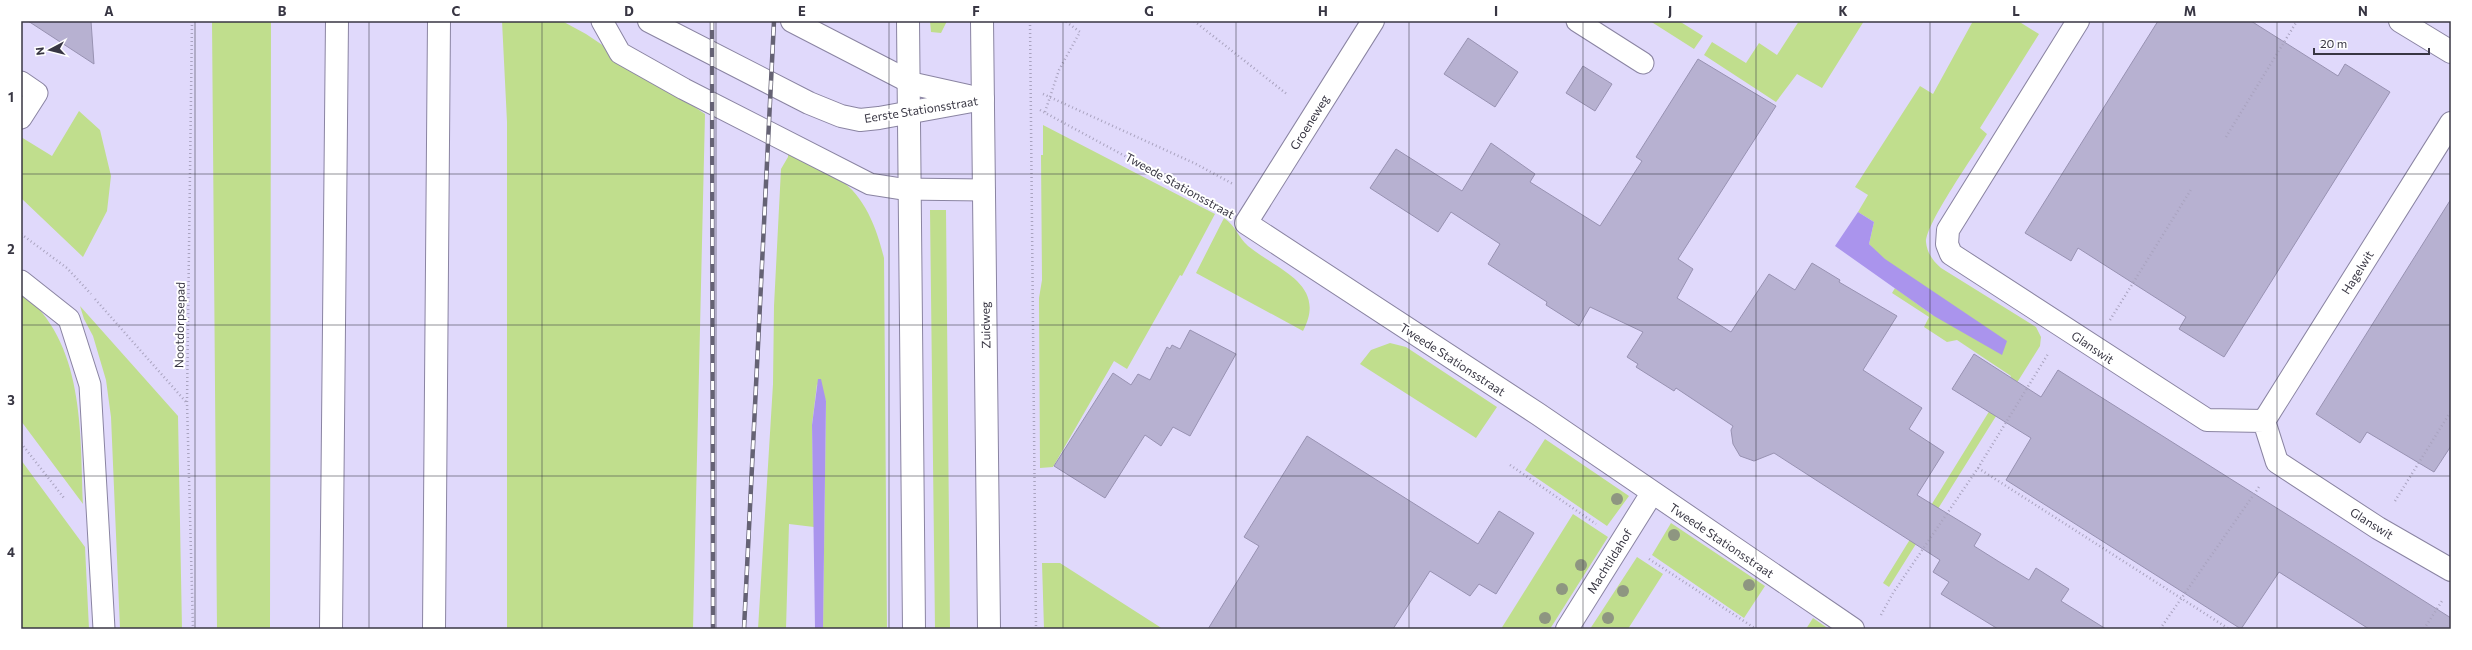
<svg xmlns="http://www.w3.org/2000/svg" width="2472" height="650" viewBox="0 0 2472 650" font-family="Commissioner,sans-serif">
<rect width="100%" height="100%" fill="#e0d9fb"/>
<path fill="#c0de8d" d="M 212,21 L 271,21 L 270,629 L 217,629 Z
M 502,21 L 562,21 L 586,34 L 705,114 L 693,629 L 507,629 L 507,122 Z
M 930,21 L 947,21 L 941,33 L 931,32 Z
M 1650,21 L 1679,21 L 1703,36 L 1694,49 Z
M 1799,21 L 1864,21 L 1822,88 L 1797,74 L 1776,102 L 1704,55 L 1712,42 L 1746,63 L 1759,43 L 1777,55 Z
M 1973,21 L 2018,21 L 2039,34 L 1980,128 L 1987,134 C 1975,154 1926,223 1926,242 C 1927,253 1933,261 1941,268 L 2036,327 L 2041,337 L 2040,346 L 1889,587 L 1883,583 L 2011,376 L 1957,340 L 1947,342 L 1924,327 L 1929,317 L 1892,293 L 1895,288 L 1934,316 L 1869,244 L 1874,222 L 1858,212 L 1868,195 L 1855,187 L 1920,86 L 1933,94 Z
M 79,111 L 100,130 L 111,176 L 107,211 L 83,257 L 21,198 L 21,137 L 52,156 Z
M 1043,125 L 1215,214 L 1182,276 L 1180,275 L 1127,369 L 1114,361 L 1053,467 L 1040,468 L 1039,298 L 1042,280 L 1041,155 L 1043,155 Z
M 788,151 C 805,160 823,168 839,179 C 865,196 877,229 884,258 L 887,629 L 823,629 L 826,401 L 817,384 L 812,425 L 814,527 L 789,524 L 786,629 L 758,629 L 773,384 L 774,306 L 781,169 L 788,157 Z
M 930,210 L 946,210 L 950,629 L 935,629 Z
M 1224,218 C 1236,226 1238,237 1248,246 C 1277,270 1328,284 1303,331 L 1196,273 Z
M 21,292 C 85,342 80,431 83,504 L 21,421 Z
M 80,306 L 178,416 L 182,629 L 120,629 L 111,417 L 106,380 L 93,336 L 84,319 Z
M 1390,343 L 1406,347 L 1497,407 L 1476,438 L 1360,364 L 1371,350 Z
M 1545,439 L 1629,496 L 1607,526 L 1525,470 Z
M 21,460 L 85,547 L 89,629 L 21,629 Z
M 1573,514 L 1608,537 L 1550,629 L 1501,629 Z
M 1671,523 L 1765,586 L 1744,618 L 1652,555 Z
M 1637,557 L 1663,574 L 1628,629 L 1590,629 Z
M 1042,563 L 1060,563 L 1163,629 L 1044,629 Z
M 1813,618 L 1829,629 L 1806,629 Z"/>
<path fill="#aa94ed" d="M 1858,212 L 1874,222 L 1869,244 L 1885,259 L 2007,341 L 2002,355 L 1934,316 L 1835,246 Z
M 818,379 L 821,379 L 826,401 L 823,629 L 815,629 L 812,425 Z"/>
<path fill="#b7b1d1" stroke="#9892b2" d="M 28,21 L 91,21 L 94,64 Z
M 2158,21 L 2251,21 L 2338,76 L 2345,64 L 2390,92 L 2224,357 L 2179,329 L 2186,317 L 2078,248 L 2071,261 L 2025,233 Z
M 1468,38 L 1518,72 L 1495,107 L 1444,74 Z
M 1698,59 L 1776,106 L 1678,259 L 1693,269 L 1677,298 L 1731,332 L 1769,274 L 1795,290 L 1812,263 L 1840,280 L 1839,282 L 1897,316 L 1863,370 L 1922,408 L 1909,429 L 1944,452 L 1917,495 L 1981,534 L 1974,546 L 2001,563 L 2029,580 L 2036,568 L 2069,589 L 2061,601 L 2106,629 L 1998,629 L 1941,594 L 1949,582 L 1933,572 L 1940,560 L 1774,453 L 1754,461 L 1740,456 L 1733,444 L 1731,430 L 1733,426 L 1676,388 L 1674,391 L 1636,367 L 1638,364 L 1627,357 L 1643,332 L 1590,307 L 1579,326 L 1546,305 L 1547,302 L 1488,264 L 1500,244 L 1451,212 L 1438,232 L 1370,188 L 1396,149 L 1462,191 L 1491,143 L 1535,174 L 1530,182 L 1600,226 L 1642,161 L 1636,157 Z
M 1583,66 L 1612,84 L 1595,111 L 1566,93 Z
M 2451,199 L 2451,446 L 2434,472 L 2367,432 L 2360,443 L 2316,414 Z
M 1190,330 L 1236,354 L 1190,436 L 1173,427 L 1161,446 L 1145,435 L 1105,498 L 1054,466 L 1113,373 L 1131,385 L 1138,374 L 1150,380 L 1167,347 L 1170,349 L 1172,345 L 1180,349 Z
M 1974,354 L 2041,397 L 2058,370 L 2451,618 L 2451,629 L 2369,629 L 2279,572 L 2241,629 L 2006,480 L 2031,438 L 1952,389 Z
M 1307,436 L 1478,544 L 1499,511 L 1534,533 L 1496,594 L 1479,584 L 1470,596 L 1430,571 L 1393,629 L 1208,629 L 1259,546 L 1244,537 Z"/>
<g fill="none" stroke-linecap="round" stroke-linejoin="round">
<defs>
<path id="lane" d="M 602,21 L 620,53 L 684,89 L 870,184 L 902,189 L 984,190
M 1577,21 L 1643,63
M 21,82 L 37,93 L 21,118
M 21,281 L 69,319 L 90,385 L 104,629"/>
<path id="street" d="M 1373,21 L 1246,223 L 1538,414 L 1853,629
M 2078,21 L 1948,230 L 1947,244 L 1951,254 L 2207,420 L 2264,421 L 2277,462 L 2378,528 L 2451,570
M 2264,421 L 2451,123
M 1567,629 L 1652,493"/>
<path id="secondary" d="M 649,21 L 809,103 L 841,116 L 860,120 L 879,118 L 983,99
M 792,21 L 914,84 L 968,96
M 2400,21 L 2451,52"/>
<path id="primary" d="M 908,21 L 914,629
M 982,21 L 989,629"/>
<path id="highway" d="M 331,629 L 337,21
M 434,629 L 439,21"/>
</defs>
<use href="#lane" stroke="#8a84a2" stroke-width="23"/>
<use href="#street" stroke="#8a84a2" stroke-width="24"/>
<use href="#secondary" stroke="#8a84a2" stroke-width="24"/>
<use href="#primary" stroke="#8a84a2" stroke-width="24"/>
<use href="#highway" stroke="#8a84a2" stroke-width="24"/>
<path stroke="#a9a3bf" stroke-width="2.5" stroke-dasharray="1 3" stroke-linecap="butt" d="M 192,21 L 187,402 L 193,629
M 1030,21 L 1036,629
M 1194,21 L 1288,95
M 1043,94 L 1196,164 L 1233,184
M 1040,110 L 1219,207
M 1045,112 L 1059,70 L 1080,32 L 1065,21
M 2226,137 L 2297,21
M 21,234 L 67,268 L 91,294
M 95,299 L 186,402
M 2110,320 L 2192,188
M 21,443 L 64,498
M 1510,465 L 1596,524
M 1978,468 L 2229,629
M 2395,501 L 2451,411
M 1649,559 L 1756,629
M 1881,615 L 1893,593 L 1978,468 L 2048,354
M 2160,629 L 2259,487
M 2424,629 L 2442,601"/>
<use href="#lane" stroke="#fff" stroke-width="21"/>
<use href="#street" stroke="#fff" stroke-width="22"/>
<use href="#secondary" stroke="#fff" stroke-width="22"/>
<use href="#primary" stroke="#fff" stroke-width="22"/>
<use href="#highway" stroke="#fff" stroke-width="22"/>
<defs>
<path id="rail" d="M 712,21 L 713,629
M 744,629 L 774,21"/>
</defs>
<use href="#rail" stroke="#656274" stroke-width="4.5"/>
<use href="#rail" stroke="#fff" stroke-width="3" stroke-dasharray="9" stroke-linecap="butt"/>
</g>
<g fill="#8e9681">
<circle cx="1617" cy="499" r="6"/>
<circle cx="1674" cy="535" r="6"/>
<circle cx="1581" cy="565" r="6"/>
<circle cx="1749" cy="585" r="6"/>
<circle cx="1562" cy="589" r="6"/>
<circle cx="1623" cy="591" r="6"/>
<circle cx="1545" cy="618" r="6"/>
<circle cx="1608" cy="618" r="6"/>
</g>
<path fill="none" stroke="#383643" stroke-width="1" stroke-opacity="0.55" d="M 195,21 L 195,629M 369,21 L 369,629M 542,21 L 542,629M 716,21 L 716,629M 889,21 L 889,629M 1063,21 L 1063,629M 1236,21 L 1236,629M 1409,21 L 1409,629M 1583,21 L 1583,629M 1756,21 L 1756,629M 1930,21 L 1930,629M 2103,21 L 2103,629M 2277,21 L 2277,629M 21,174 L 2451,174M 21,325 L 2451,325M 21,476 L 2451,476"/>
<g text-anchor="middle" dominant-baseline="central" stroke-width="4" stroke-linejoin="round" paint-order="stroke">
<g font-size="12" fill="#383643" stroke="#fff">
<text transform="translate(921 109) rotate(-9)">Eerste Stationsstraat</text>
<text transform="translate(1309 122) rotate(-58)">Groeneweg</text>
<text transform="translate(1180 185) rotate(29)">Tweede Stationsstraat</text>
<text transform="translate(2357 272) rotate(-58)">Hagelwit</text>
<text transform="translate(179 325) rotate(-89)">Nootdorpsepad</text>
<text transform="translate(985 325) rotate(-91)">Zuidweg</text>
<text transform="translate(2093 347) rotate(34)">Glanswit</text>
<text transform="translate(1453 359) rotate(33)">Tweede Stationsstraat</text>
<text transform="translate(2372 523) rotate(32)">Glanswit</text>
<text transform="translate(1722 540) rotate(34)">Tweede Stationsstraat</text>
<text transform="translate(1609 561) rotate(-58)">Machtildahof</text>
</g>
</g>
<rect width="2472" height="650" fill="none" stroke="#ffffff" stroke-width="44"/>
<g transform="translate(50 50) rotate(263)" stroke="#ffffff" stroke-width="3" paint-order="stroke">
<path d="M0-3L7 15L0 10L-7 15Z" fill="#383643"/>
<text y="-6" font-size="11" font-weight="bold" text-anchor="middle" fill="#383643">N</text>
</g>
<path d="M2314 48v6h115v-6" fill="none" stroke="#383643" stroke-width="2"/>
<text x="2320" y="48" font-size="12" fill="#383643" stroke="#ffffff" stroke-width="3" paint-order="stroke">20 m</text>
<rect x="22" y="22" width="2428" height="606" fill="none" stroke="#383643" stroke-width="1.5"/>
<g font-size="13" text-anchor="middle" font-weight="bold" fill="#383643">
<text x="109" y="16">A</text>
<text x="282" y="16">B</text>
<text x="456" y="16">C</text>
<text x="629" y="16">D</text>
<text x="802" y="16">E</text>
<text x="976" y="16">F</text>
<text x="1149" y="16">G</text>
<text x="1323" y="16">H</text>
<text x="1496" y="16">I</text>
<text x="1670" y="16">J</text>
<text x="1843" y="16">K</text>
<text x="2016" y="16">L</text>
<text x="2190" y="16">M</text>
<text x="2363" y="16">N</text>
<text x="11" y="102">1</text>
<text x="11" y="254">2</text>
<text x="11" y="405">3</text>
<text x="11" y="557">4</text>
</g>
</svg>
